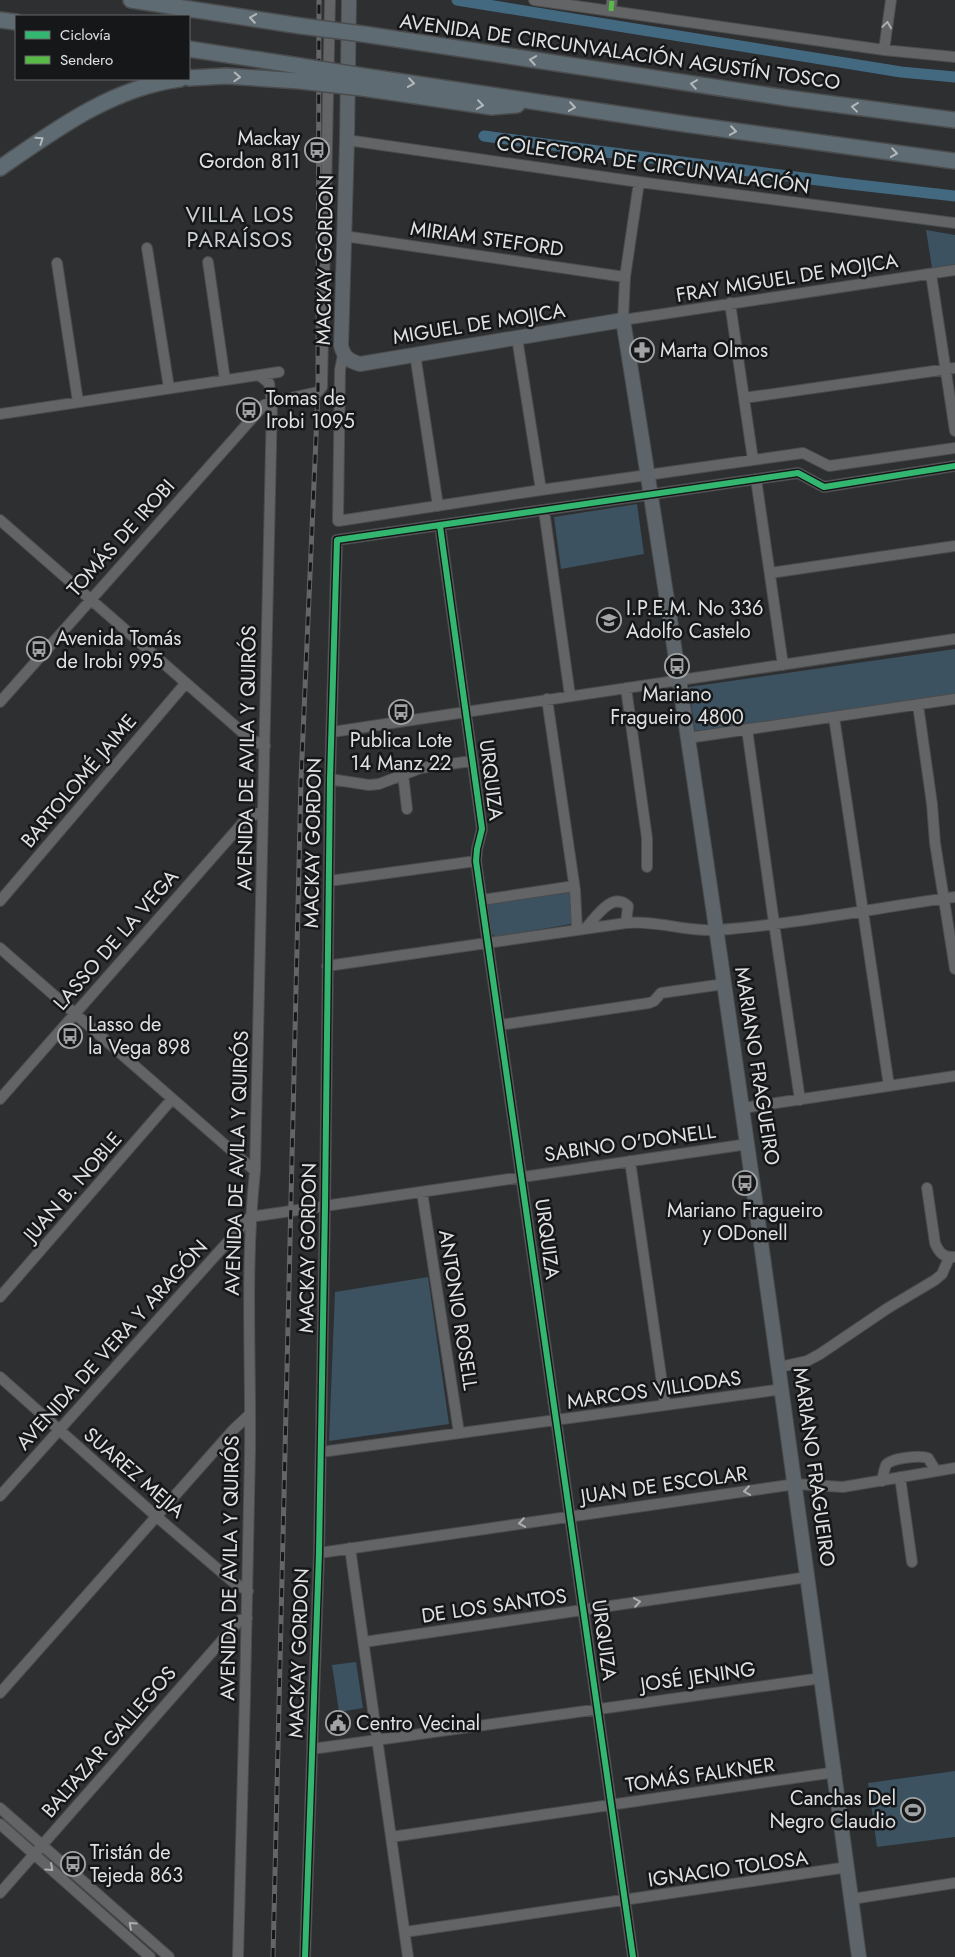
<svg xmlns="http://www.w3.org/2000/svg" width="955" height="1957" viewBox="0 0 955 1957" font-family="Jost,sans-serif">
<rect width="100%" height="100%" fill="#2d2f31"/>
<path fill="#3c5261" d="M 926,230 L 955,235 L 955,264 L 932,268 Z
M 637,504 L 644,554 L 561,569 L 554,517 Z
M 955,649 L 955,695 L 695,731 L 689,687 Z
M 571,892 L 571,924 L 496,937 L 490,932 L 486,904 Z
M 428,1277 L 449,1424 L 329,1441 L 335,1292 Z
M 356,1662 L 363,1708 L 339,1712 L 332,1665 Z
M 955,1771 L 955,1837 L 877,1847 L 868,1783 Z"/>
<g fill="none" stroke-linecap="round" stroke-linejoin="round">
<path stroke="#436981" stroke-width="11" d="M 457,0 L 901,72 L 955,77
M 484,136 L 841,183 L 955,196"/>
<defs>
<path id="minor" d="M 534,0 L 884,50 L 955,57
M 611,11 L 612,0
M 884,50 L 891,0
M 347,140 L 639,182 L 955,223
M 639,182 L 625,277 L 623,320 L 955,270
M 344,236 L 625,277
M 147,248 L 169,388
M 208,262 L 225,380
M 57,263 L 78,402
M 931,274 L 955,431
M 730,303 L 753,460
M 517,338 L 541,490
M 415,354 L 438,506
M 343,355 L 340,370 L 338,521 L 541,490 L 803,453 L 829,466 L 955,448
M 744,398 L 955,368
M 0,414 L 279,372
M 756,479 L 783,665
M 544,510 L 570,696
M 0,520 L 250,739 L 265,746
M 440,526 L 482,829 L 477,849 L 476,861 L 633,1957
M 770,573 L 955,546
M 626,688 L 647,838 L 647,867
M 547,699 L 575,890 L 577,929
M 0,702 L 264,405 L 272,402 L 318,392 L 322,387 L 330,0
M 918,705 L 932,804 L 935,843 L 955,969
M 834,717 L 889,1086
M 747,729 L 774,923 L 800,1100
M 332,732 L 955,639
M 688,738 L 955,699
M 403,774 L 407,809
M 330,779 L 369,785 L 379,784 L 421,768 L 472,761
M 329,881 L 476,861
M 482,900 L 574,886
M 0,901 L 185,684
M 586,928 C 596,917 612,891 628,906 L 626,923
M 0,948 L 255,1171
M 327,966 L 626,923 C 657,920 686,932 717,930 C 797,924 876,908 955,897
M 500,1025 L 649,1003 L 654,1001 L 661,993 L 724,984
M 0,1099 L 247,818 L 263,811
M 743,1108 L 955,1076
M 630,1161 L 665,1404
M 927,1188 L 935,1243 C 939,1253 944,1258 955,1257
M 422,1192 L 459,1433
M 250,1217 L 748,1144
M 0,1297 L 172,1099
M 780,1367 L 807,1361 L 820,1354 L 888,1308 L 935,1280 L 942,1274 L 949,1258
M 0,1377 L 157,1517 L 233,1582 L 248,1591
M 321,1452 L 783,1389
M 900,1477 L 912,1562
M 882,1481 C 883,1476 884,1470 886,1465 C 891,1458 920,1455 928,1458 L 936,1471
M 0,1496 L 250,1217
M 350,1548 L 408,1957
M 319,1553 L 796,1484 L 843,1487 L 955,1468
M 364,1642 L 808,1577
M 0,1693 L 233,1430 L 250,1414
M 312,1749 L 822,1678
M 0,1808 L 169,1957
M 0,1824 L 150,1957
M 391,1837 L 836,1772
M 0,1893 L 240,1620 L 247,1618
M 852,1899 L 955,1883
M 405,1932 L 848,1867
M 238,1957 C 243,1788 247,1620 250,1451 C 251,1358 245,1264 255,1171 L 272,402 L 269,383 L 259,375
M 305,1957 L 319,1553 L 325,1206 L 330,779 L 337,540 L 798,473 L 824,487 L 955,466"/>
<path id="major" d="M 349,0 L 347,140 L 341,346 C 344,357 349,361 360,364 L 623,320 C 711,865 785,1411 859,1957"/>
<path id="highway" d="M 131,0 L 301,26
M 0,20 L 16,22
M 363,34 L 787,98 L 955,120
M 189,49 L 300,66
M 363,76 L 685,124 L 955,161
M 189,78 L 226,76 L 300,81
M 362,88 L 492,107 L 517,105
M 0,168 C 55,130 111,88 180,79"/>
</defs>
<use href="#minor" stroke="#4a4c4d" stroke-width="12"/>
<use href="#major" stroke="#4a4c4d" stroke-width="16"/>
<use href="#highway" stroke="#4a4c4d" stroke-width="18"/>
<use href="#minor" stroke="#636465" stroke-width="10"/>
<use href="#major" stroke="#5d656a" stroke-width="14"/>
<use href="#highway" stroke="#5e6b73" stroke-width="15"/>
<defs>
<path id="rail" d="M 273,1957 L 301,780 L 318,392 L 319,0"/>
</defs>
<use href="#rail" stroke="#646567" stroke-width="5"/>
<use href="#rail" stroke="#161718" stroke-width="3" stroke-dasharray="9" stroke-linecap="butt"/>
<defs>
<path id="highway-bridge" d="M 301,26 L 363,34
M 300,66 L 363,76
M 300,81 L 362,88"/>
</defs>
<use href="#highway-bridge" stroke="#4a4c4d" stroke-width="18" stroke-linecap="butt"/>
<use href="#highway-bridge" stroke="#5e6b73" stroke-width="15"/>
<path stroke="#58b947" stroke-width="5" stroke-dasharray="10 5" stroke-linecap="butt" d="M 611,11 L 612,0"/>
<defs>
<path id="cycleway" d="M 440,526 L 482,829 L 477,849 L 476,861 L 633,1957
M 305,1957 L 319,1553 L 325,1206 L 330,779 L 337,540 L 798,473 L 824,487 L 955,466"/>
</defs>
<use href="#cycleway" stroke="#161718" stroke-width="9"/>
<use href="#cycleway" stroke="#33b770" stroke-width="6"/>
</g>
<defs><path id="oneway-chevron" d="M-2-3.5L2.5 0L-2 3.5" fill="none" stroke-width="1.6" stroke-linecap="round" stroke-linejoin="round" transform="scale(1.25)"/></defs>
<g stroke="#b2b8bb">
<use href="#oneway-chevron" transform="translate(253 18) rotate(-171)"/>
<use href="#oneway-chevron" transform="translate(533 60) rotate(-171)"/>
<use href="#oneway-chevron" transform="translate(237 77) rotate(3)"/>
<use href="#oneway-chevron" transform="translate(411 83) rotate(9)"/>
<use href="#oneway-chevron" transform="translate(694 84) rotate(-171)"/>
<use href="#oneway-chevron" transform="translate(480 105) rotate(8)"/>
<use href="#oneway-chevron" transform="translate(572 107) rotate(9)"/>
<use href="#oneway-chevron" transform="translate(855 107) rotate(-173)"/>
<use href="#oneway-chevron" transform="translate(733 131) rotate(8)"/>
<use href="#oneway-chevron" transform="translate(40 140) rotate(-34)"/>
<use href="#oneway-chevron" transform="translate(894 153) rotate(8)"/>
</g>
<g stroke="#adafb0">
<use href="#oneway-chevron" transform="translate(887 25) rotate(-82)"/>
<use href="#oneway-chevron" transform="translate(747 1491) rotate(172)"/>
<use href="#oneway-chevron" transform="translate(522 1523) rotate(172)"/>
<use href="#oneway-chevron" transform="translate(637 1602) rotate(-8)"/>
<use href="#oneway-chevron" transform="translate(50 1868) rotate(42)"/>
<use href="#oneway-chevron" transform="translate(132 1925) rotate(-138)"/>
</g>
<defs>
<symbol id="bus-ring" viewBox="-11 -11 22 22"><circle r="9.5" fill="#161718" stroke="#a1a3a4" stroke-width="1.5"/><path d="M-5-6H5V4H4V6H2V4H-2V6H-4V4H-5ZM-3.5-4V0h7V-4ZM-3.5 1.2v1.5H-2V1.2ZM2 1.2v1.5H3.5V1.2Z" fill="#a1a3a4"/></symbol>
<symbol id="pharmacy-ring" viewBox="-11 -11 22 22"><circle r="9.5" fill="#161718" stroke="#a1a3a4" stroke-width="1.5"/><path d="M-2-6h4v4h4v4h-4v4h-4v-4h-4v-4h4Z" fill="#a1a3a4"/></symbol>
<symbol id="school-ring" viewBox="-11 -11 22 22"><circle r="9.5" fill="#161718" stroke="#a1a3a4" stroke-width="1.5"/><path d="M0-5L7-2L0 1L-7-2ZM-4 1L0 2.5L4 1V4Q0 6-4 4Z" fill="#a1a3a4"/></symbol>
<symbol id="civic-ring" viewBox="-11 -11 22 22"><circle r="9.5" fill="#161718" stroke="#a1a3a4" stroke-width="1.5"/><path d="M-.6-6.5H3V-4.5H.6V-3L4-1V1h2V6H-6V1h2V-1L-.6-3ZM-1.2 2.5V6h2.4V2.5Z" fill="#a1a3a4"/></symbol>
<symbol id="stadium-ring" viewBox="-11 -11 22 22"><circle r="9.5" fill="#161718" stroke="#a1a3a4" stroke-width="1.5"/><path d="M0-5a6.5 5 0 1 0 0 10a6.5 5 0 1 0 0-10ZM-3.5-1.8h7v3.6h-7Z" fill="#a1a3a4"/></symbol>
</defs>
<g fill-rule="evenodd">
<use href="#bus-ring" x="303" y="136" width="28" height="28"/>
<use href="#pharmacy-ring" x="628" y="336" width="28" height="28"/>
<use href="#bus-ring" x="235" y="396" width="28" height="28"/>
<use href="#school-ring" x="595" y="606" width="28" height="28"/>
<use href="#bus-ring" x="25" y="635" width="28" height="28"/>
<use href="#bus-ring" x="663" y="652" width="28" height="28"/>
<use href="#bus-ring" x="387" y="698" width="28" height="28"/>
<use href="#bus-ring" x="56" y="1022" width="28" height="28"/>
<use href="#bus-ring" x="731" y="1169" width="28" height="28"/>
<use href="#civic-ring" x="324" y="1709" width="28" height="28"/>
<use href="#stadium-ring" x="899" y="1796" width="28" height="28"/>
<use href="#bus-ring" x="59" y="1850" width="28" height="28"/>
</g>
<g text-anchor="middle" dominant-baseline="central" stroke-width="5" stroke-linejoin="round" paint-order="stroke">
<g font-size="20" fill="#dfe1e2" stroke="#161718">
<text transform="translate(620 52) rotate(8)">AVENIDA DE CIRCUNVALACIÓN AGUSTÍN TOSCO</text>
<text transform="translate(653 165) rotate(8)">COLECTORA DE CIRCUNVALACIÓN</text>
<text transform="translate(487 239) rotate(8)">MIRIAM STEFORD</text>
<text transform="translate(325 260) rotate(-89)">MACKAY GORDON</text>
<text transform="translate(787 278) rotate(-9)">FRAY MIGUEL DE MOJICA</text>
<text transform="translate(479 324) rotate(-9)">MIGUEL DE MOJICA</text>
<text transform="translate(121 538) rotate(-48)">TOMÁS DE IROBI</text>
<text transform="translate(247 758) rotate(-89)">AVENIDA DE AVILA Y QUIRÓS</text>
<text transform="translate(491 780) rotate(83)">URQUIZA</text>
<text transform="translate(79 781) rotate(-50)">BARTOLOMÉ JAIME</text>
<text transform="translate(313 843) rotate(-89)">MACKAY GORDON</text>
<text transform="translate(116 940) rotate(-49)">LASSO DE LA VEGA</text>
<text transform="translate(757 1066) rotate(81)">MARIANO FRAGUEIRO</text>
<text transform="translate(630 1143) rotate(-8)">SABINO O'DONELL</text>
<text transform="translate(237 1163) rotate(-88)">AVENIDA DE AVILA Y QUIRÓS</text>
<text transform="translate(73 1187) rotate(-49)">JUAN B. NOBLE</text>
<text transform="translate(547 1239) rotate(82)">URQUIZA</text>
<text transform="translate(308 1248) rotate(-89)">MACKAY GORDON</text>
<text transform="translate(458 1310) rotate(81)">ANTONIO ROSELL</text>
<text transform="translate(112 1345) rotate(-48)">AVENIDA DE VERA Y ARAGÓN</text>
<text transform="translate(654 1390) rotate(-8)">MARCOS VILLODAS</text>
<text transform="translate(814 1467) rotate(82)">MARIANO FRAGUEIRO</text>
<text transform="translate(134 1473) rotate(41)">SUAREZ MEJIA</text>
<text transform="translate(664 1485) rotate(-8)">JUAN DE ESCOLAR</text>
<text transform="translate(230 1568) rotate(-89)">AVENIDA DE AVILA Y QUIRÓS</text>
<text transform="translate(494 1606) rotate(-8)">DE LOS SANTOS</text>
<text transform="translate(604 1640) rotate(82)">URQUIZA</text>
<text transform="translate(299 1653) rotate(-88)">MACKAY GORDON</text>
<text transform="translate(698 1677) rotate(-8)">JOSÉ JENING</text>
<text transform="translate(109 1742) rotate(-49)">BALTAZAR GALLEGOS</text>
<text transform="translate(700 1775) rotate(-8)">TOMÁS FALKNER</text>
<text transform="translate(728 1869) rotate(-8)">IGNACIO TOLOSA</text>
</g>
<g font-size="20" fill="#dfe1e2" stroke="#161718" text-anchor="start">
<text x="300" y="138" text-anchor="end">Mackay<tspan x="300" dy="23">Gordon 811</tspan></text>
<text x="660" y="350">Marta Olmos</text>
<text x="266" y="398">Tomas de<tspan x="266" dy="23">Irobi 1095</tspan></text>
<text x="626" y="608">I.P.E.M. No 336<tspan x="626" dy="23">Adolfo Castelo</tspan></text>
<text x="56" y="638">Avenida Tomás<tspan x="56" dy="23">de Irobi 995</tspan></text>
<text x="677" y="694" text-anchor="middle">Mariano<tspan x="677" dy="23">Fragueiro 4800</tspan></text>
<text x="401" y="740" text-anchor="middle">Publica Lote<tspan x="401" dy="23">14 Manz 22</tspan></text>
<text x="88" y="1024">Lasso de<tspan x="88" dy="23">la Vega 898</tspan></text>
<text x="745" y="1210" text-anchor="middle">Mariano Fragueiro<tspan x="745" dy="23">y ODonell</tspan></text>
<text x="356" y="1723">Centro Vecinal</text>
<text x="896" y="1798" text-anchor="end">Canchas Del<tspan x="896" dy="23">Negro Claudio</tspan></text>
<text x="90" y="1852">Tristán de<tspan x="90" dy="23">Tejeda 863</tspan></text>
</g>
<g font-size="22" letter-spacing="1" fill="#cdd1d4" stroke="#161718">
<text x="240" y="214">VILLA LOS<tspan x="240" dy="25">PARAÍSOS</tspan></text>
</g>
</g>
<rect x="15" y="15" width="175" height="65" fill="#161718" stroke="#666869"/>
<rect x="25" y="31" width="25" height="8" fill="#33b770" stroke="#666869"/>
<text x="60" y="40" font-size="15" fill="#dfe1e2">Ciclovía</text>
<rect x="25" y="56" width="25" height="8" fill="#58b947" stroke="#666869"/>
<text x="60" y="65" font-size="15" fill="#dfe1e2">Sendero</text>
</svg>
